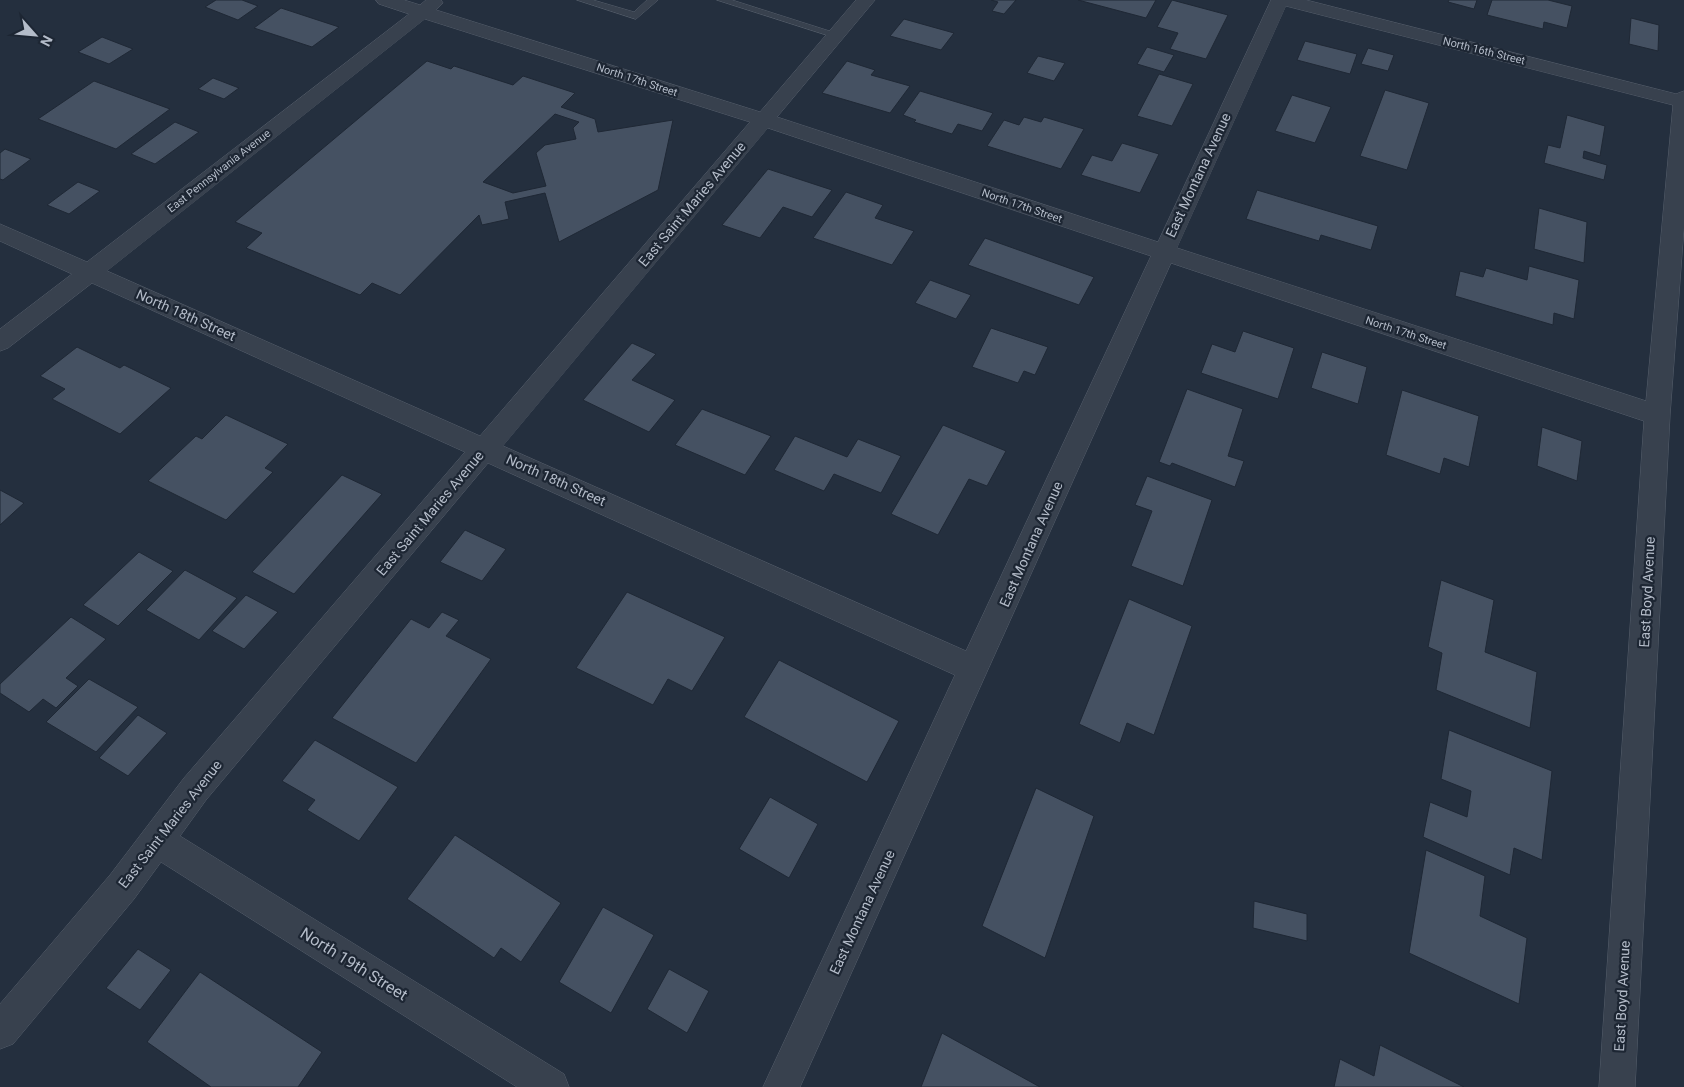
<svg xmlns="http://www.w3.org/2000/svg" width="1684" height="1087" viewBox="0 0 1684 1087" font-family="Roboto,sans-serif">
<rect width="100%" height="100%" fill="#242f3e"/>
<path fill="#455162" stroke="#1f2835" fill-rule="evenodd" d="M 216,0 L 242,0 L 258,6 L 238,20 L 205,7 Z
M 991,0 L 1016,0 L 1004,14 L 992,11 L 998,2 Z
M 1078,0 L 1156,0 L 1146,18 Z
M 1172,0 L 1228,15 L 1206,59 L 1170,49 L 1178,33 L 1157,27 Z
M 1449,0 L 1477,0 L 1474,9 L 1448,2 Z
M 1492,0 L 1548,0 L 1572,6 L 1567,28 L 1544,22 L 1543,29 L 1487,15 Z
M 281,8 L 339,27 L 312,47 L 254,28 Z
M 1631,18 L 1659,25 L 1658,51 L 1629,44 Z
M 904,19 L 954,33 L 941,50 L 890,36 Z
M 102,37 L 133,49 L 109,64 L 78,52 Z
M 1305,41 L 1357,54 L 1350,74 L 1297,60 Z
M 1147,47 L 1174,55 L 1164,72 L 1137,64 Z
M 1368,48 L 1394,55 L 1388,71 L 1361,64 Z
M 1038,56 L 1065,63 L 1054,81 L 1027,73 Z
M 427,61 L 451,69 L 454,66 L 513,85 L 523,76 L 575,93 L 561,107 L 595,119 L 598,132 L 673,120 L 658,190 L 559,242 L 545,193 L 505,202 L 509,219 L 482,225 L 479,215 L 400,295 L 372,283 L 360,295 L 246,248 L 262,233 L 235,222 ZM 555,114 L 579,122 L 573,128 L 576,139 L 545,145 L 536,153 L 546,186 L 513,193 L 483,182 Z
M 847,61 L 875,70 L 871,75 L 910,86 L 890,113 L 822,93 Z
M 1159,74 L 1193,84 L 1172,126 L 1137,116 Z
M 213,78 L 239,88 L 224,99 L 198,89 Z
M 94,81 L 170,109 L 116,149 L 38,119 Z
M 1385,90 L 1429,103 L 1407,170 L 1360,156 Z
M 920,91 L 993,113 L 982,131 L 958,124 L 952,134 L 914,122 L 916,120 L 903,115 Z
M 1292,95 L 1331,107 L 1315,143 L 1275,131 Z
M 1567,115 L 1605,126 L 1600,156 L 1584,151 L 1583,158 L 1607,165 L 1604,180 L 1544,163 L 1548,145 L 1560,148 Z
M 1024,117 L 1041,122 L 1044,117 L 1084,129 L 1061,169 L 987,146 L 1004,120 L 1019,125 Z
M 175,122 L 199,132 L 155,164 L 131,154 Z
M 1122,143 L 1159,154 L 1140,193 L 1081,175 L 1092,155 L 1112,161 Z
M 5,149 L 31,159 L 3,180 L 0,179 L 0,153 Z
M 768,169 L 832,190 L 812,217 L 783,207 L 760,238 L 722,225 Z
M 78,182 L 100,191 L 69,214 L 47,205 Z
M 1257,190 L 1378,226 L 1371,250 L 1321,235 L 1319,241 L 1246,219 Z
M 846,192 L 883,205 L 875,218 L 914,231 L 892,265 L 813,238 Z
M 1539,208 L 1587,222 L 1584,263 L 1534,249 Z
M 985,238 L 1094,277 L 1079,305 L 968,265 Z
M 1529,266 L 1579,280 L 1574,319 L 1554,313 L 1553,325 L 1455,296 L 1460,271 L 1483,277 L 1486,268 L 1527,280 Z
M 930,280 L 971,295 L 956,319 L 915,303 Z
M 991,328 L 1048,347 L 1035,375 L 1024,371 L 1018,383 L 972,367 Z
M 1243,331 L 1294,348 L 1278,399 L 1201,373 L 1212,344 L 1235,352 Z
M 632,343 L 656,354 L 632,380 L 675,400 L 649,432 L 583,400 Z
M 77,347 L 120,368 L 124,365 L 171,388 L 120,434 L 52,399 L 65,389 L 40,376 Z
M 1322,352 L 1367,367 L 1358,404 L 1311,388 Z
M 1187,389 L 1243,409 L 1228,456 L 1244,461 L 1235,487 L 1172,463 L 1170,466 L 1159,462 Z
M 1402,390 L 1479,416 L 1469,467 L 1444,458 L 1440,474 L 1386,455 Z
M 702,409 L 771,436 L 745,475 L 675,445 Z
M 226,415 L 288,444 L 265,468 L 273,472 L 226,520 L 148,481 L 196,436 L 202,439 Z
M 943,425 L 1006,451 L 987,486 L 969,479 L 938,535 L 891,514 Z
M 1542,427 L 1582,441 L 1577,481 L 1537,466 Z
M 795,436 L 847,457 L 858,439 L 901,456 L 881,493 L 834,474 L 824,491 L 774,470 Z
M 342,475 L 382,494 L 294,594 L 252,572 Z
M 1147,476 L 1212,500 L 1183,586 L 1131,566 L 1152,511 L 1135,505 Z
M 0,490 L 24,503 L 0,525 Z
M 465,530 L 506,549 L 482,581 L 440,562 Z
M 139,552 L 173,571 L 118,626 L 83,605 Z
M 185,570 L 237,598 L 199,640 L 146,610 Z
M 1441,580 L 1494,600 L 1485,652 L 1537,672 L 1530,728 L 1436,690 L 1442,653 L 1428,647 Z
M 627,592 L 725,637 L 692,691 L 668,679 L 653,705 L 576,668 Z
M 246,595 L 278,612 L 244,649 L 212,631 Z
M 1129,599 L 1192,626 L 1154,735 L 1127,723 L 1120,743 L 1079,724 Z
M 442,612 L 459,620 L 446,636 L 491,659 L 416,763 L 332,718 L 411,619 L 429,628 Z
M 71,617 L 106,639 L 66,678 L 78,686 L 56,708 L 43,699 L 29,712 L 0,693 L 0,684 Z
M 779,660 L 899,721 L 867,782 L 744,717 Z
M 89,679 L 138,707 L 96,752 L 46,722 Z
M 138,715 L 167,733 L 128,776 L 99,758 Z
M 1449,730 L 1552,771 L 1542,860 L 1514,848 L 1510,875 L 1423,837 L 1430,802 L 1467,817 L 1471,791 L 1441,779 Z
M 315,740 L 398,787 L 359,841 L 307,810 L 315,800 L 282,781 Z
M 1036,788 L 1094,816 L 1045,958 L 982,926 Z
M 770,797 L 818,824 L 789,878 L 739,849 Z
M 455,835 L 561,903 L 521,962 L 501,948 L 494,958 L 407,899 Z
M 1426,850 L 1485,876 L 1480,916 L 1527,938 L 1519,1004 L 1409,953 Z
M 1254,901 L 1307,914 L 1307,941 L 1253,928 Z
M 603,907 L 654,935 L 611,1013 L 559,982 Z
M 138,949 L 171,970 L 140,1010 L 106,988 Z
M 669,969 L 709,991 L 687,1033 L 647,1009 Z
M 200,972 L 322,1052 L 298,1087 L 211,1087 L 147,1042 Z
M 942,1033 L 1040,1087 L 921,1087 Z
M 1380,1045 L 1464,1087 L 1334,1087 L 1340,1059 L 1374,1076 Z"/>
<g fill="none" stroke-linecap="round" stroke-linejoin="round">
<defs>
<path id="lane" d="M 577,0 L 593,0 L 634,12 L 647,0 L 658,0 L 636,19 Z
M 717,0 L 732,0 L 842,35 L 833,37 Z"/>
<path id="street" d="M 376,0 L 404,0 L 420,5 L 426,0 L 441,0 L 443,3 L 436,10 L 760,112 L 856,0 L 875,0 L 777,117 L 1158,242 L 1271,0 L 1306,0 L 1676,94 L 1684,91 L 1684,227 L 1670,415 L 1635,1087 L 1599,1087 L 1644,421 L 1171,263 L 800,1087 L 763,1087 L 955,675 L 488,463 L 206,800 L 180,836 L 564,1074 L 569,1087 L 517,1087 L 161,862 L 134,899 L 13,1044 L 0,1049 L 0,1004 L 110,875 L 184,778 L 465,452 L 92,283 L 8,348 L 0,351 L 0,329 L 72,274 L 0,241 L 0,224 L 87,262 L 409,14 L 379,4 ZM 1286,6 L 1673,105 L 1646,401 L 1177,248 ZM 425,19 L 750,122 L 480,436 L 107,271 ZM 768,128 L 1151,256 L 966,651 L 503,446 Z"/>
</defs>
<use href="#lane" stroke="#565f6c" stroke-width="1"/>
<use href="#street" stroke="#565f6c" stroke-width="1"/>
<use href="#lane" fill="#38414e" fill-rule="evenodd"/>
<use href="#street" fill="#38414e" fill-rule="evenodd"/>
</g>
<g text-anchor="middle" dominant-baseline="central" stroke-width="4.5" stroke-linejoin="round" paint-order="stroke">
<g font-size="11" fill="#b4bcc9" stroke="#1d2633">
<text transform="translate(1484 51) rotate(14)">North 16th Street</text>
<text transform="translate(637 80) rotate(18)">North 17th Street</text>
<text transform="translate(219 171) rotate(-38)">East Pennsylvania Avenue</text>
<text transform="translate(1022 206) rotate(19)">North 17th Street</text>
<text transform="translate(1406 333) rotate(18)">North 17th Street</text>
</g>
<g font-size="14" fill="#b4bcc9" stroke="#1d2633">
<text transform="translate(1198 175) rotate(-65)">East Montana Avenue</text>
<text transform="translate(692 204) rotate(-50)">East Saint Maries Avenue</text>
<text transform="translate(186 315) rotate(24)">North 18th Street</text>
<text transform="translate(556 480) rotate(24)">North 18th Street</text>
<text transform="translate(430 513) rotate(-50)">East Saint Maries Avenue</text>
<text transform="translate(1031 544) rotate(-66)">East Montana Avenue</text>
<text transform="translate(1647 592) rotate(-87)">East Boyd Avenue</text>
<text transform="translate(170 824) rotate(-52)">East Saint Maries Avenue</text>
<text transform="translate(862 912) rotate(-65)">East Montana Avenue</text>
<text transform="translate(1622 996) rotate(-87)">East Boyd Avenue</text>
</g>
<g font-size="16" fill="#b4bcc9" stroke="#1d2633">
<text transform="translate(354 964) rotate(32)">North 19th Street</text>
</g>
</g>
<g transform="translate(35 35) rotate(117)" stroke="#1d2633" stroke-width="4" paint-order="stroke">
<path d="M0-4L9 19L0 12L-9 19Z" fill="#b4bcc9"/>
<text y="-8" font-size="14" font-weight="bold" text-anchor="middle" fill="#b4bcc9">N</text>
</g>
</svg>
